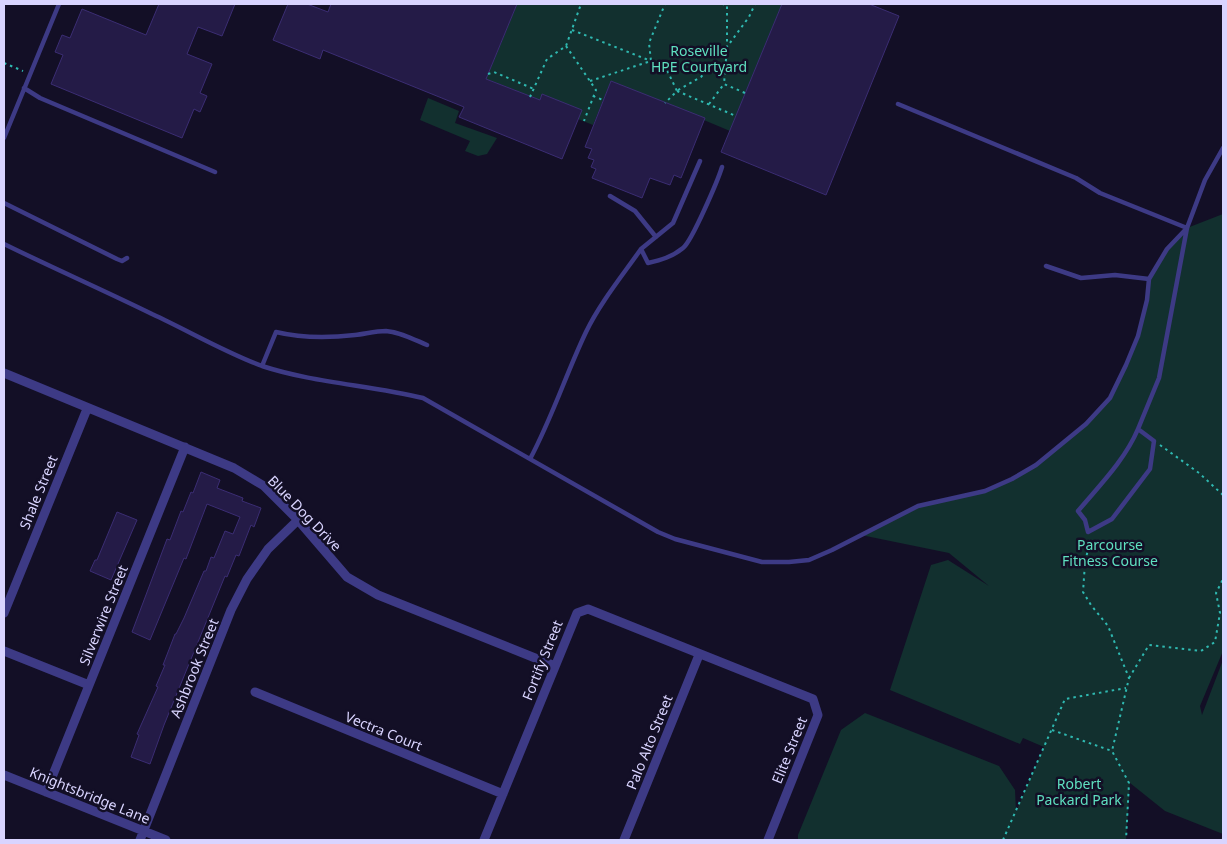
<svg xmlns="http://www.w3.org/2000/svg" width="1227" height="844" viewBox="0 0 1227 844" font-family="'Noto Sans',sans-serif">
<rect width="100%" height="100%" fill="#130f26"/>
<path fill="#12302f" d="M 517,4 L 782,4 L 730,131 L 611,81 L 593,125 L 578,119 L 542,95 L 540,100 L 486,79 Z
M 428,98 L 459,111 L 455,123 L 497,138 L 487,154 L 478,156 L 465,151 L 470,141 L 420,120 Z
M 1223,214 L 1223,651 L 1200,706 L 1202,715 L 1223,660 L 1223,840 L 1221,840 L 1223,834 L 1165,811 L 1130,783 L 1126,840 L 798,840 L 798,835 L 841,730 L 865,713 L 999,766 L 1015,790 L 1016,812 L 1044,747 L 1023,738 L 1020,744 L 890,690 L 931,565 L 948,560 L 989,586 L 949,553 L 861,535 L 918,506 L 985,491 L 1036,465 L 1086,424 L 1110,398 L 1138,336 L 1149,279 L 1167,249 L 1187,228 Z"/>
<path fill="#241b47" stroke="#3b2d73" d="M 159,4 L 235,4 L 222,36 L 198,27 L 187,54 L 212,64 L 200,93 L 207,96 L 200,112 L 194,109 L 182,138 L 51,84 L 63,55 L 55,52 L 62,35 L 70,38 L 82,9 L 146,35 Z
M 288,4 L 307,4 L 328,12 L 331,4 L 517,4 L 486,79 L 540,100 L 542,94 L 582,110 L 562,159 L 459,117 L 464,107 L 323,50 L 320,59 L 273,40 Z
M 782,4 L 869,4 L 899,16 L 826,195 L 721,152 Z
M 611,81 L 705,118 L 681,178 L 674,175 L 670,185 L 650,178 L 642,198 L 592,178 L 596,169 L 591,167 L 594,160 L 588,158 L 592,149 L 585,147 Z
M 201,472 L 220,480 L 217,488 L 243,498 L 242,501 L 261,508 L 254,527 L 251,525 L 239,556 L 236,555 L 227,577 L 225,576 L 164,725 L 150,764 L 131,757 L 139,735 L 137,734 L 158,687 L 156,686 L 165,665 L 163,665 L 175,634 L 176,634 L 184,618 L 204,571 L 206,571 L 211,557 L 214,558 L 225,531 L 233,534 L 240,517 L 207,504 L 186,559 L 184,558 L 150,640 L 132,632 L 167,539 L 170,540 L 181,511 L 183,512 L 191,492 L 193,493 Z
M 117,512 L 137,520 L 111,580 L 90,571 L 95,560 L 97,560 Z"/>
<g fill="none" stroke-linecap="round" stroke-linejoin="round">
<path stroke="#2fb8b0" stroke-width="2" stroke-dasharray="2.5 4" stroke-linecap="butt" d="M 572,30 L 651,61 L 667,70 L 677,91 L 665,103
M 566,46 L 596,90 L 584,121
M 4,63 L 23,71
M 488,74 L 494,72 L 534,89
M 590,81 L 651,61 L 649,43 L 665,4
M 678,90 L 701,77 L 727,47 L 727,6 L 723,4
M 677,91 L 736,116
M 745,93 L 724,84 L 727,47 L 749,17 L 755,4
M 593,96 L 603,100
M 530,97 L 547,59 L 566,46 L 581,4
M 709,104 L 724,84
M 1160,445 L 1199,473 L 1223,495
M 1090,540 L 1085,563 L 1083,592 L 1091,605 L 1108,626 L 1129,678 L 1112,751 L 1129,783 L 1126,840
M 1129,678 L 1149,645 L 1201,651 L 1215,642 L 1220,613 L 1216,593 L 1223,579
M 1052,730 L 1112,751
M 1003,840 L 1065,699 L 1126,688"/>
<path stroke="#3d3a85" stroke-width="4.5" d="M 24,88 L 40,98 L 215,172
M 898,104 L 1076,178 L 1100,193 L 1187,228 L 1159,378 L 1138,429 C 1125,460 1099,486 1078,511 L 1085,520 L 1088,532 L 1112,519 L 1150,469 L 1154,441 L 1138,429
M 4,138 L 59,4
M 610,196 L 635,211 L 656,237
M 4,203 L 117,259 L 122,261 L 127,258
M 4,244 C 53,268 103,290 152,314 C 189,331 224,352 262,366 C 314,383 370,385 423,398 L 658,532 L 675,539 L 762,562 L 789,562 L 809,560 L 832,550 L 918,506 L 985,491 L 1012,479 L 1036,465 L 1086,424 L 1110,398 L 1126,365 L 1138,336 L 1147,300 L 1149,279 L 1167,249 L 1187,228 L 1205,180 L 1223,148
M 641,249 L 673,223 L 700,161
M 1046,266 L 1081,278 L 1115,275 L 1149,279
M 262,366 L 276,332 C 301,338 329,338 355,335 C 365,334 375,331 386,331 C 400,332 413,339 427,345
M 530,459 C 552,418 566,374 586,332 C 600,303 622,276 641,249 L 648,263 C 661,260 672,257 683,248 C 692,241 718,180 722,167"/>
<path stroke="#3d3a85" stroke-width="9" d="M 4,373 L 234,468 L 264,486 L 298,520 L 347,577 L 378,595 L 555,666
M 4,613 L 87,409
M 4,651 L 89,685
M 255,692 L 503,794
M 4,775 L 166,840
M 46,792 L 185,447
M 140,840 L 231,610 L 247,579 L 268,549 L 298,520
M 484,840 L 577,613 L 588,609 L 813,699 L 818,715 L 768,840
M 624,840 L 699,655"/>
</g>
<g text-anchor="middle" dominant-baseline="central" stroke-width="5" stroke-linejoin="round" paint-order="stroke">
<g font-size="14" fill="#5fe0c0" stroke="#130f26">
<text x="699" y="50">Roseville<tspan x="699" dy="16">HPE Courtyard</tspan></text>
<text x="1110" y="544">Parcourse<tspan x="1110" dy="16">Fitness Course</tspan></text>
<text x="1079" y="783">Robert<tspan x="1079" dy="16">Packard Park</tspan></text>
</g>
<g font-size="14" fill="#d9d4ff" stroke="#130f26">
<text transform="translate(38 492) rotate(-68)">Shale Street</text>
<text transform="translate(305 513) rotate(46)">Blue Dog Drive</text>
<text transform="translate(103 615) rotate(-68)">Silverwire Street</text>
<text transform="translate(542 660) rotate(-68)">Fortify Street</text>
<text transform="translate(194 668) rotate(-68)">Ashbrook Street</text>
<text transform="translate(384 731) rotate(22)">Vectra Court</text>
<text transform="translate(649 742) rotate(-68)">Palo Alto Street</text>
<text transform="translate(789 750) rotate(-68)">Elite Street</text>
<text transform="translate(90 795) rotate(22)">Knightsbridge Lane</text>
</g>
</g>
<rect width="1227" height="844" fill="none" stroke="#d9d4ff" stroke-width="10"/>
</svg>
